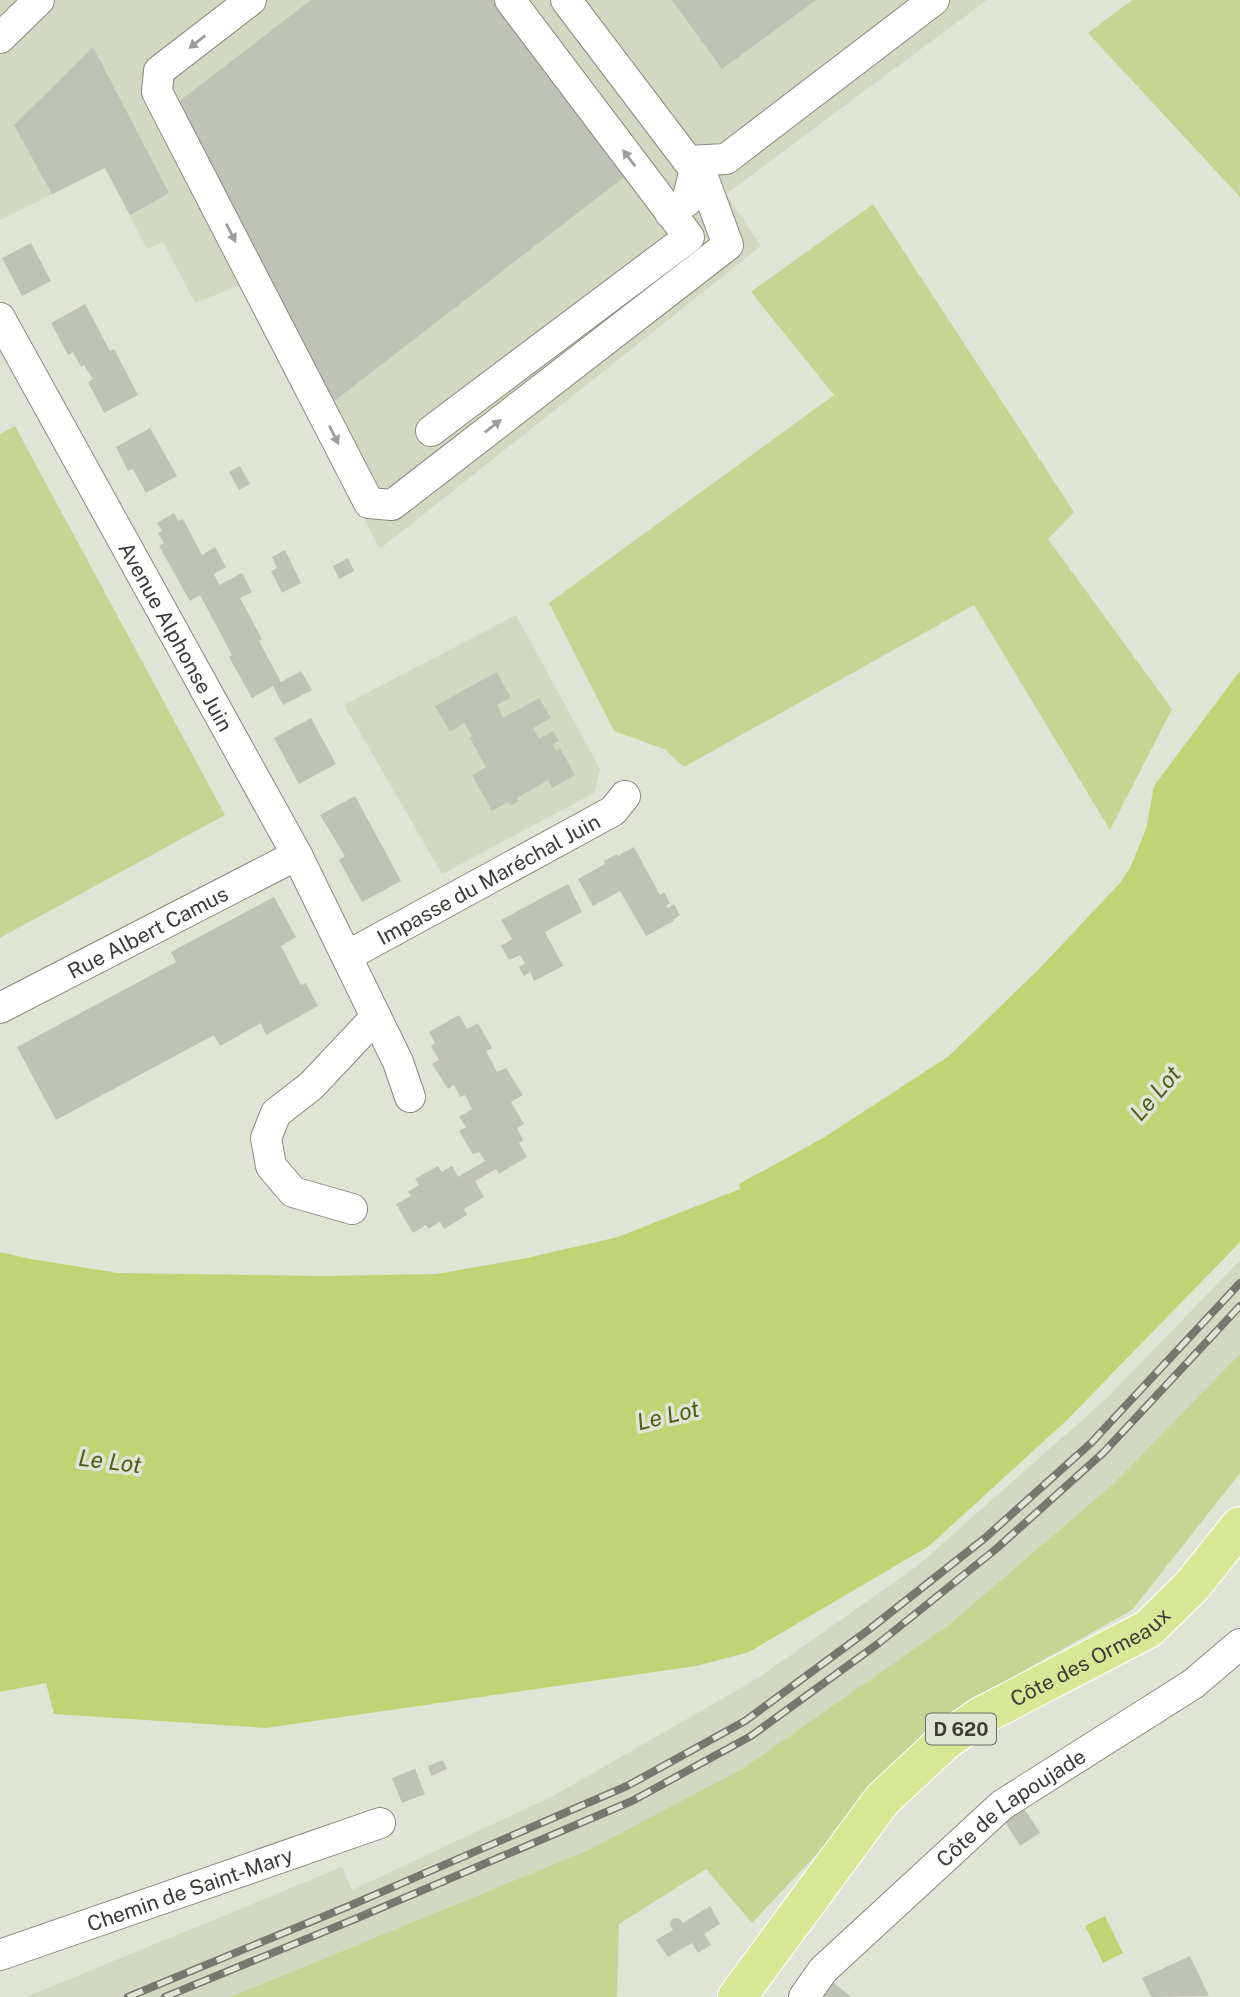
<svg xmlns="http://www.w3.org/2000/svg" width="1240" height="1997" viewBox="0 0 1240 1997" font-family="'Public Sans',sans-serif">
<rect width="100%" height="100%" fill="#e0e4d5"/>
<path fill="#d2d8c2" d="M 0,0 L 987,0 L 726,194 L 761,246 L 380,549 L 243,284 L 195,303 L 163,242 L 147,249 L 105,168 L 0,220 Z
M 516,615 L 600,769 L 594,793 L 442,874 L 344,705 Z
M 1240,1260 L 1240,1354 L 1113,1484 L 950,1624 L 742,1769 L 586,1851 L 230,1997 L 26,1997 L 342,1867 L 352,1890 L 555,1795 L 758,1678 L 916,1567 L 1107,1398 Z"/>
<path fill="#c6d593" d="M 1132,0 L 1240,0 L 1240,197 L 1088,33 Z
M 873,204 L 1074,512 L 1048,539 L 1172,709 L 1110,830 L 974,605 L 684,767 L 664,749 L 614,731 L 549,603 L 834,395 L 751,292 Z
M 15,426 L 225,815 L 0,938 L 0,434 Z
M 1240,1354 L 1240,1473 L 1132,1610 L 933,1722 L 814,1857 L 752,1923 L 706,1869 L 619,1924 L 617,1997 L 230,1997 L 586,1851 L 742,1769 L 950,1624 L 1113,1484 Z"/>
<path fill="#c0d475" d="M 1240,671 L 1240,1242 L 1067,1420 L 929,1546 L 749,1652 L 696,1666 L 266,1728 L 54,1714 L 46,1683 L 0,1692 L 0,1252 L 31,1259 L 118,1273 L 323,1276 L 436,1274 L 527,1258 L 618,1237 L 740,1189 L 739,1184 L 823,1138 L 949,1056 L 1039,969 L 1120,883 L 1130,868 L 1146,829 L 1154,786 Z
M 1105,1916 L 1123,1953 L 1103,1963 L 1085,1926 Z"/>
<path fill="#bfc3b5" d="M 311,0 L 494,0 L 628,174 L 333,402 L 177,103 Z
M 672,0 L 816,0 L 722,69 Z
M 93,47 L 169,193 L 130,215 L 105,168 L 52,194 L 14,125 Z
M 31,243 L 51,281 L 22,296 L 2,258 Z
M 85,304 L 110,351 L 114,349 L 138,395 L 104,413 L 88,382 L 93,379 L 84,365 L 81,367 L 73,352 L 68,355 L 51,323 Z
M 150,428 L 177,476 L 146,493 L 133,469 L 128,471 L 116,447 Z
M 240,466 L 250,484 L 239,490 L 229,472 Z
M 174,513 L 178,521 L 183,519 L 202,555 L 215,547 L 226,567 L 214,574 L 219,585 L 242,573 L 252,592 L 240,598 L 262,639 L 259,641 L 281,682 L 301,671 L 312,690 L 283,705 L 273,686 L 252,698 L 229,657 L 232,655 L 200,595 L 190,601 L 159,546 L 164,543 L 158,533 L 162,531 L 157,523 Z
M 285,550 L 301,583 L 282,593 L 271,571 L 277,568 L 272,557 Z
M 348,558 L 354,571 L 339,579 L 333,566 Z
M 497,672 L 511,698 L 497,705 L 503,718 L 539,698 L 551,718 L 533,728 L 539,739 L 553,731 L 559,741 L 553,744 L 556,751 L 560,748 L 575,775 L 552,788 L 548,780 L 517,798 L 519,801 L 511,806 L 508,802 L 492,811 L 472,775 L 486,767 L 470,738 L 472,736 L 464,723 L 450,732 L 435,706 Z
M 311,718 L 336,764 L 299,784 L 274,738 Z
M 355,796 L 401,881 L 362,902 L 339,860 L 345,856 L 320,815 Z
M 634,847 L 660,895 L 664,892 L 670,903 L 666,906 L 668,908 L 674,904 L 680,915 L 673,920 L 674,921 L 646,936 L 620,891 L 593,906 L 578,879 L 605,864 L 604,861 L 617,854 L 618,856 Z
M 568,884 L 582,912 L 545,932 L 563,966 L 534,981 L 530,972 L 524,976 L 519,967 L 525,963 L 520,955 L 509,960 L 501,946 L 512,939 L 501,920 Z
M 274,897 L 296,937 L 281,946 L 301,985 L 306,983 L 318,1006 L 266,1035 L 261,1023 L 220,1046 L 214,1035 L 56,1120 L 17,1047 L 176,962 L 171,952 Z
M 459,1015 L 467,1029 L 478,1023 L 492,1048 L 486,1051 L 497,1072 L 506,1068 L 523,1095 L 511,1102 L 524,1124 L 517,1128 L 523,1140 L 519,1143 L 527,1157 L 499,1174 L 496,1169 L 475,1181 L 484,1197 L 464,1209 L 467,1215 L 444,1229 L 440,1222 L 428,1229 L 426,1225 L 413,1233 L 396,1204 L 411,1196 L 408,1192 L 419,1185 L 415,1179 L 438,1166 L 442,1172 L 452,1166 L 458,1177 L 485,1161 L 479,1152 L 473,1154 L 459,1131 L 466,1127 L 459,1117 L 472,1109 L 465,1095 L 460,1097 L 454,1085 L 448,1089 L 432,1064 L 439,1060 L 431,1046 L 435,1043 L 429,1032 Z
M 443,1760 L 447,1769 L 431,1776 L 428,1766 Z
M 415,1769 L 425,1794 L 402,1803 L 392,1778 Z
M 1021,1804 L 1040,1833 L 1020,1846 L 1002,1817 Z
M 710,1906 L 720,1924 L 704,1934 L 711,1945 L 698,1953 L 692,1943 L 668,1957 L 656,1940 L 673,1930 L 670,1925 L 671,1920 L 675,1918 L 680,1919 L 683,1923 Z
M 1190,1956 L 1209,1996 L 1151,1997 L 1142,1978 Z
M 829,1979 L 851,1997 L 815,1997 Z"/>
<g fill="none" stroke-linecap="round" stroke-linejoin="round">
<defs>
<g id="minor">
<path d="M 251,0 L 159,71 L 157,92 L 369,503 L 392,505 L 728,245 L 697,161 L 687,201 L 670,213"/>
<path d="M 566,0 L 688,161 L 726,159 L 934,0"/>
<path d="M 0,38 L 39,0"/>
<path id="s1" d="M 0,318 L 297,855 L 398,1062 L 410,1097"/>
<path d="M 431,431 L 689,237 L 510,0"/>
<path id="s2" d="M 347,956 L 613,811 L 625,796"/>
<path id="s3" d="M 0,1008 L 297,855"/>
<path d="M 352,1209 L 293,1192 L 271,1166 L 266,1138 L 276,1113 L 311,1086 L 376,1017"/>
<path id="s4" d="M 0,1955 L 380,1823"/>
<path id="s5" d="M 804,1997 L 823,1970 L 1002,1805 L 1193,1684 L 1240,1644"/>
</g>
<g id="major">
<path id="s6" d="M 737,1997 L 882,1800 L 945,1741 L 981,1716 L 1148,1629 L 1191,1587 L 1240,1526"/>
</g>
</defs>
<use href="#minor" stroke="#878a7d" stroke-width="32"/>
<use href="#major" stroke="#fff" stroke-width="40"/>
<use href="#minor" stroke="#fff" stroke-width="30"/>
<use href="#major" stroke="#d9e896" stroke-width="38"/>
<defs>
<path id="rail" d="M 128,1997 L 349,1906 L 627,1786 L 745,1721 L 871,1628 L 985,1538 L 1091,1443 L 1240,1283
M 165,1997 L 355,1919 L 632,1801 L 751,1736 L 879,1643 L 996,1549 L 1103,1453 L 1240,1306"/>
</defs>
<use href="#rail" stroke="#767870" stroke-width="8"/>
<use href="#rail" stroke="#e0e4d5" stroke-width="5" stroke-dasharray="16" stroke-linecap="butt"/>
</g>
<defs><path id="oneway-solid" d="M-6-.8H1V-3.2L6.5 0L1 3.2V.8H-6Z" transform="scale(1.75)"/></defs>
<g fill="#9d9e9b">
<use href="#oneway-solid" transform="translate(197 42) rotate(142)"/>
<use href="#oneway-solid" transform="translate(629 158) rotate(-127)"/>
<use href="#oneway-solid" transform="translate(231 233) rotate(63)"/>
<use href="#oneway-solid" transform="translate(493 426) rotate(-38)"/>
<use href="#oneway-solid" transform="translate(334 435) rotate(63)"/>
</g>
<g text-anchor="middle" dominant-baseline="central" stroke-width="7" stroke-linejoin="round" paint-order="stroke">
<rect fill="#e0e4d5" stroke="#6c6e66" stroke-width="2" x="926" y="1713.5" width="70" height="31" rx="5"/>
<g font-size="19" font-weight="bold" fill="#3b3c37">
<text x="961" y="1729">D 620</text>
</g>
<g font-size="21" fill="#3b3c37" stroke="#e0e4d5">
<text stroke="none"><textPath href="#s1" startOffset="364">Avenue Alphonse Juin</textPath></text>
<text stroke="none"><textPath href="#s2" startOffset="161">Impasse du Maréchal Juin</textPath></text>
<text stroke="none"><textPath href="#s3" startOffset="166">Rue Albert Camus</textPath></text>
<text stroke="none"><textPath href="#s6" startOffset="499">Côte des Ormeaux</textPath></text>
<text stroke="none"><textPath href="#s5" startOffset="282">Côte de Lapoujade</textPath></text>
<text stroke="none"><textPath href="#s4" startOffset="201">Chemin de Saint-Mary</textPath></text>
</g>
<g font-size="23" font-style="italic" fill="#515d19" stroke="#e0e4d5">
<text transform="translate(1155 1093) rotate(-49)">Le Lot</text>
<text transform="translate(668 1415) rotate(-13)">Le Lot</text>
<text transform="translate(110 1461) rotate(7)">Le Lot</text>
</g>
</g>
</svg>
